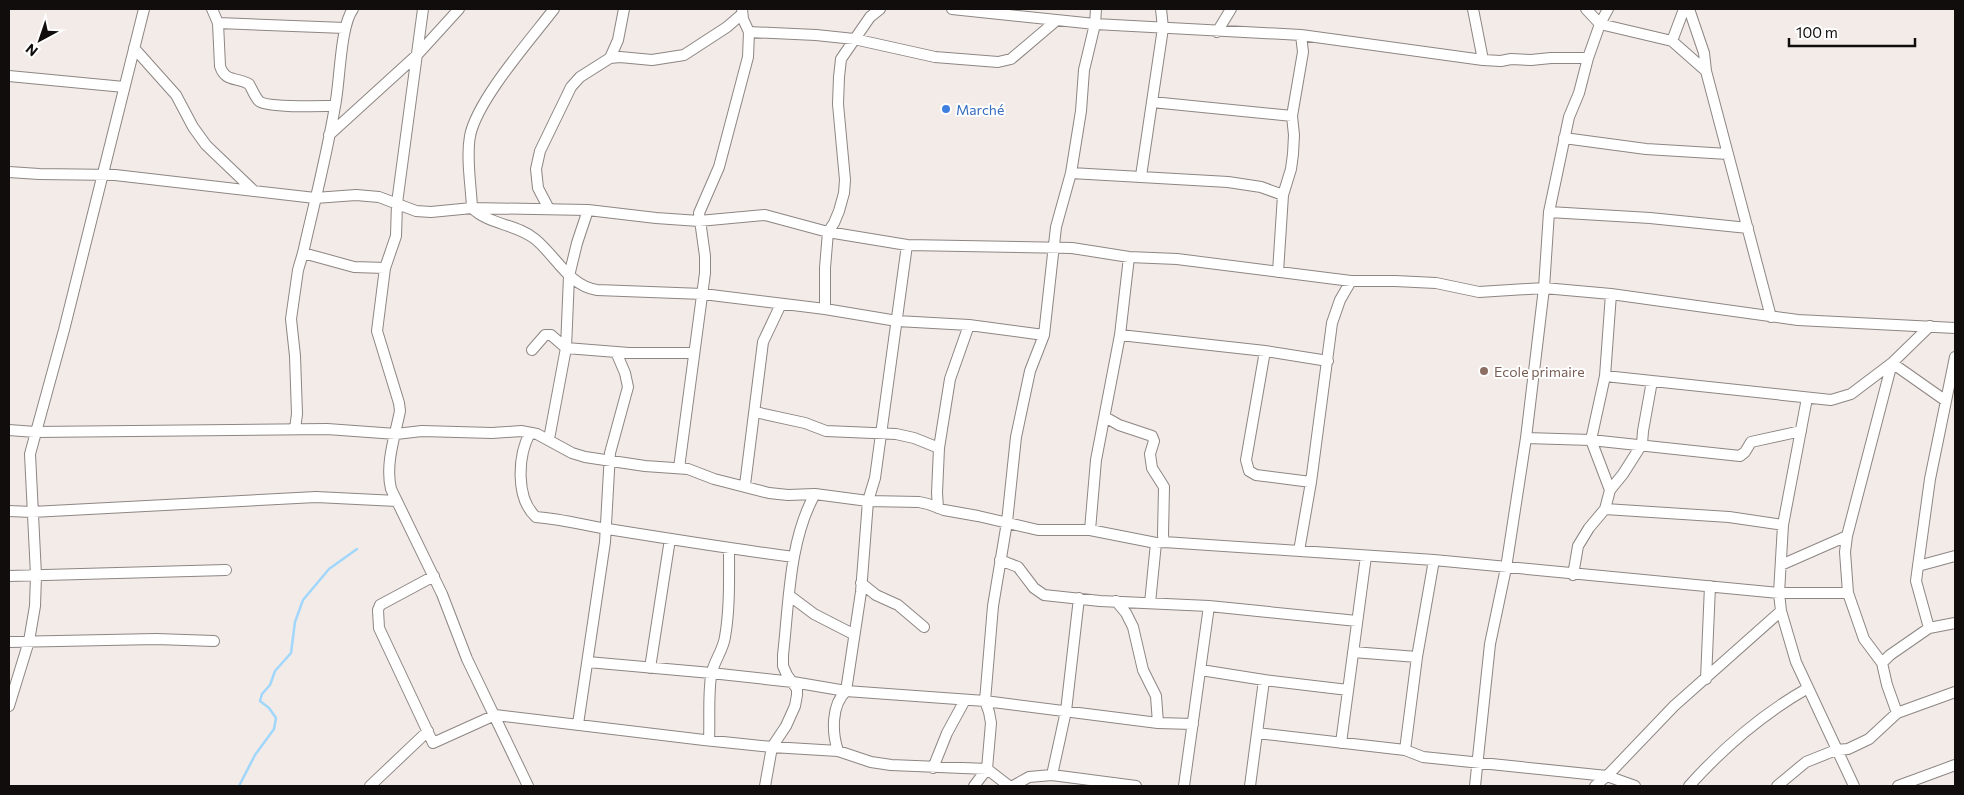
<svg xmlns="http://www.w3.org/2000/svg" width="1964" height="795" viewBox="0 0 1964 795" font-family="Commissioner,sans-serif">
<rect width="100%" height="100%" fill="#f2ebe8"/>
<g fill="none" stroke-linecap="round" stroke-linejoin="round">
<path stroke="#a2d7fc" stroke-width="2.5" d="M 239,786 L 255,755 L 274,729 L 276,718 L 269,708 L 260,701 L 262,694 L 270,685 L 275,671 L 291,653 L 295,622 L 303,600 L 329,569 L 357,549"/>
<defs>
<path id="street" d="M 212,9 L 218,23 L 220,66 C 225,82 236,77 249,84 C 252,89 255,97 259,101 C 267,108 322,106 335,106
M 423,9 L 397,203 L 396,236 L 385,268 L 377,331 L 399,403 L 400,411 C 395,436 385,464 391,489 L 442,594 L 467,659 L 528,786
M 554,9 C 531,39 477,100 470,136 C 466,158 471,185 472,208 C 489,225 517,224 535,239 C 556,256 569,286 597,290 L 703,294 L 825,309 L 897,321 L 969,325 L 1044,335
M 952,9 L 1095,24 L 1301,35 L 1483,60 L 1501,61 L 1511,59 L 1531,60 L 1551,58 L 1588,58
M 1473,9 L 1483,60
M 1608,9 L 1600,24 L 1672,41
M 1684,9 L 1672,41 L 1706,71 L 1771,317
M 1689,9 L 1704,53 L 1706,71
M 218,23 L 345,28
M 749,32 L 816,35 L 854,39 L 935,57 L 998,62 L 1011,59 L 1057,20
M 1217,32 L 1231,9
M 134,48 L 176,95 L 193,127 L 206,145 L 253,190
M 610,58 L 620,57 L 652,60 L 684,55 L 727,27 L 742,14
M 9,76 L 124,87
M 1152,102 L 1292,116
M 329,135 L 418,54 L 459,9
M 1564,138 L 1646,149 L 1728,154
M 9,172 L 39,174 L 115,175 L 315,198 L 356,195 L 379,197 L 416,211 L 431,212 L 472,208 L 588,210 L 656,218 L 699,221 L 765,215 L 828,232 L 907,245 L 1072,248 L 1129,257 L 1177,259 L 1351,281 L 1395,281 L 1436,283 L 1479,292 L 1544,288 L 1611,294 L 1798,320 L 1955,328
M 1071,173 L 1228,182 L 1261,187 L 1283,195
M 1141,176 L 1163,28 L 1161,9
M 549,209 L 538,188 L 536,169 L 540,151 L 571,87 L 580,77 L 610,58 L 618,40 L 624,9
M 1549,212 L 1650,218 L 1748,228
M 303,253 L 354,267 L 385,268
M 1278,272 L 1283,195 L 1291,169 L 1293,154 L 1294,135 L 1292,116 L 1303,52 L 1301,35
M 825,309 L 825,268 L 828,232 L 834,223 L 839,211 L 844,193 L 845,180 L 838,104 L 839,77 L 841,59 L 870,17 L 880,9
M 1120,335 L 1265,351 L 1328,361
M 532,350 L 545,335 L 551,335 L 566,348 L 629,353 L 694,353
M 1265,351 L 1246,460 L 1249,471 L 1256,475 L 1311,482
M 1605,376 L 1831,400 L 1851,394 L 1892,363 L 1946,401
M 1807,398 L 1783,525 L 1779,593 L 1781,611 L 1796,662 L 1854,786
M 755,412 L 805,423 L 826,431 L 896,434 L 914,438 L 939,448
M 1105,417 L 1119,425 L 1152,436 L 1154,441 L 1150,454 L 1152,468 L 1164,487 L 1163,535 L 1164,542
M 295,429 L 297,414 L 295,356 L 291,319 L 298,270 L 303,253 C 314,204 327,155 335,106 C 340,83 340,26 353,9
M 9,430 L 35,432 L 327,429 L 396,434 L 422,431 L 492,433 L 521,431 L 537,434 L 572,453 L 585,457 L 645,466 L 688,469 L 714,479 L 769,493 L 788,495 L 815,494 L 868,501 L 919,502 L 928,504 L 944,510 L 978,516 L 1038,530 L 1090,530 L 1156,543 L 1164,542 L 1434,560 L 1779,593 L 1848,593
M 530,433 C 518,455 515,498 536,517 C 561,519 584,525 608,529 C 670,539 732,549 794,557
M 1526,438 L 1591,440 L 1740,456 L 1745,452 L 1751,442 L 1801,431
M 549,439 L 566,348 L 569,276 L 577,243 L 588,210
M 679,468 L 705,273 L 705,256 L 699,213 L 719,167 L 748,57 L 749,32 L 743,19 L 742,9
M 745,485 L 763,342 L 781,304
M 1610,490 L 1623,474 L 1642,444 L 1643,431 L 1652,381
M 938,508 L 937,493 L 939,448 L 950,379 L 969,325
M 1605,509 L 1729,517 L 1783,525
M 9,511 L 32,512 L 316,497 L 397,501
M 1090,530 L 1096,460 L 1120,335 L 1129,257
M 1299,551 L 1311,482 L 1332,323 L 1340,300 L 1351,281
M 1000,560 L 1018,567 L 1034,588 L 1044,595 L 1100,601 L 1209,606 L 1357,621
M 1781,565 L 1847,536
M 1918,566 L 1955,556
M 1573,575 L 1578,546 L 1589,528 L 1605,509 L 1610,490 L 1591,440 L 1605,376 L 1611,294
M 9,576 L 226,570
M 434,576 L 380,605 L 378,610 L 379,628 L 433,743 L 495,715 L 704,740 L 772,747 L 838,751 L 871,762 L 891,765 L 987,769 L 1009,786
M 861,583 L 876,595 L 898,605 L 924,627
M 790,596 L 814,614 L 853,634
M 1116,601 L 1126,613 L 1133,627 L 1143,670 L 1156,696 L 1158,723
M 1150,603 L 1156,543
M 1929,628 L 1916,581 L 1918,566 L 1930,479 L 1955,357
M 9,642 L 156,639 L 214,641
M 1353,652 L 1417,657
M 588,662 L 711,673 L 793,682 L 846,691 L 985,701 L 1158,723 L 1193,724
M 1882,663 L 1890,655 L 1929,628 L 1955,623
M 650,668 L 670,539
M 1201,670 L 1264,680 L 1348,690
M 1706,679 L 1710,586
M 9,706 L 29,641 L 35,606 L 36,575 L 30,454 L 64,330 L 144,9
M 1897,713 L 1887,685 L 1882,663 L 1864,639 L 1848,593 L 1845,552 L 1847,536 L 1892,363 L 1930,326
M 578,724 L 605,542 L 610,453 L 628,387 L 625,373 L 616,352
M 1257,733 L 1405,750 L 1423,757 L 1607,776 L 1635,786
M 709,740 C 710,718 708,698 711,676 C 713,662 723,651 725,637 C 730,608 729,578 729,549
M 1341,743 L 1366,556
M 1405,750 L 1417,657 L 1434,560
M 838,751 C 832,733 831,705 846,691 L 861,592 L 868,501 L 875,478 L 907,245
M 933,768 L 947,733 L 965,700
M 1052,775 L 1066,711 L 1079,598
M 370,786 L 428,731
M 765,786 L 772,747 L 786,726 L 795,706 L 797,695 L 797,689 L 787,675 L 783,666 L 783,655 C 789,603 789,540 815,494
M 974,786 L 987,769 L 991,723 L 989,712 L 985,701 L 993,606 L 1007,522 L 1016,437 L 1030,371 L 1044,335 L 1056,227 L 1071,173 L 1081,111 L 1084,70 L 1095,24 L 1096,9
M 1013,786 L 1029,777 L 1052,775 L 1136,786
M 1184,786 L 1209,606
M 1250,786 L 1264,680
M 1475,786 L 1490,644 L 1506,568 L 1526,438 L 1544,288 L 1549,212 L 1569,117 L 1579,93 L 1588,58 L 1600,24 L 1586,9
M 1595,786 L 1607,776 L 1674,706 L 1781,611
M 1689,786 C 1724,747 1762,714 1808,688
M 1777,786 L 1806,762 L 1836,750 L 1848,749 L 1869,739 L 1897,713 L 1955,692
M 1898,786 L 1955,765"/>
</defs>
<use href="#street" stroke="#8d8683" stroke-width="12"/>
<use href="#street" stroke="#fff" stroke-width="10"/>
</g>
<circle fill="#3f7fe0" stroke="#fff" stroke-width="2" cx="946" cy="109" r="5"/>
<circle fill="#8d6e63" stroke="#fff" stroke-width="2" cx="1484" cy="371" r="5"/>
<g text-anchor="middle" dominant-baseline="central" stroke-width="4" stroke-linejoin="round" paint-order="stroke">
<g font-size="14" fill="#366cbe" stroke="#fff" text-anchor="start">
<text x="956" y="109">Marché</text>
</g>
<g font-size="14" fill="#785e54" stroke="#fff" text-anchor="start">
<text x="1494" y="371">Ecole primaire</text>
</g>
</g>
<rect width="1964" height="795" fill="none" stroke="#100d0c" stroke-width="20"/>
<g transform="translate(40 40) rotate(220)" stroke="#ffffff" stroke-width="4" paint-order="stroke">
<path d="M0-4L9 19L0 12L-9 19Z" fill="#100d0c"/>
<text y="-8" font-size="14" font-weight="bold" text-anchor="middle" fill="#100d0c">N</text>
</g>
<path d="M1789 38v8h126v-8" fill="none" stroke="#100d0c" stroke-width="2.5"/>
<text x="1796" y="38" font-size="15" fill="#100d0c" stroke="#ffffff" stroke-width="4" paint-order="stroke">100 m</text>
</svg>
